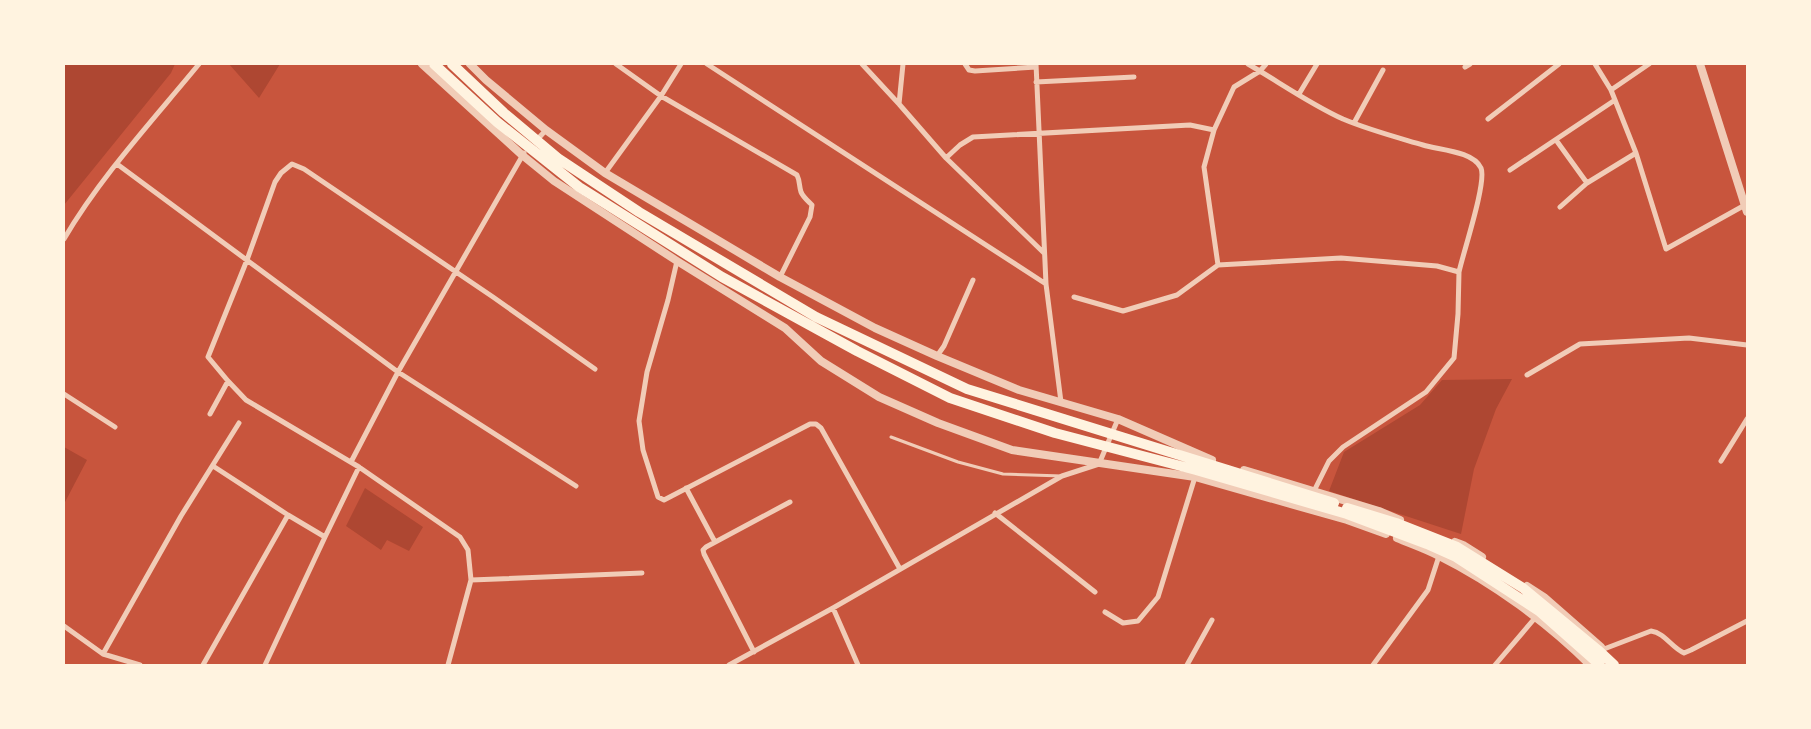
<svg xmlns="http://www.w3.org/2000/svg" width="1811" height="729" viewBox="0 0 1811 729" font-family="Ubuntu,sans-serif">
<rect width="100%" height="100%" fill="#c8553d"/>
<path fill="#ae4732" d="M 64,64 L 175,64 L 171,73 L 64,205 Z
M 229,64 L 280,64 L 259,98 Z
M 1512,379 L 1496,409 L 1474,469 L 1461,534 L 1329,491 L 1344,452 L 1420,405 L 1442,380 Z
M 64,447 L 87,460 L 64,504 Z
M 365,488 L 423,527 L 409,551 L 387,540 L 381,550 L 346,526 Z"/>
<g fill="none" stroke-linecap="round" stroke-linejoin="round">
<path stroke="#f1ccb7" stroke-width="3" d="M 891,437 L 958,462 L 1003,474 L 1062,476"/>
<path stroke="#f1ccb7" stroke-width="5" d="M 616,64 L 661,96 L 797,175 C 800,181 799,186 801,192 C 803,197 808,201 812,205 L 810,217 L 780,277
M 707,64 L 1046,284
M 862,64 L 899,104 L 946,158 L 1044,253
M 965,64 L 969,70 L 975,71 L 1036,67
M 1036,64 L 1046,284 L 1061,402
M 1248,64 C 1279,82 1310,104 1343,119 C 1369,130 1396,137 1423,145 C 1439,150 1473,151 1481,168 C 1487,182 1463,253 1459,272
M 1595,64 L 1611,90 L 1636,153 L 1666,249 L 1745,205
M 1465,67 L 1470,64
M 1036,82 L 1134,77
M 1611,90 L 1649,64
M 1299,94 L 1317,64
M 899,104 L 903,64
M 1488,119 L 1559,64
M 1354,123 L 1383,70
M 1556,140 L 1587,183
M 535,142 L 546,130
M 946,158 L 960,145 L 973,137 L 1190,125 L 1214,130
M 117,164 L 398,372 L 576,486
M 1510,170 L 1615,100
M 605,173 L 661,96 L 681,64
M 1560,207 L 1587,183 L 1636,153
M 64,239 C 101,176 153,120 199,64
M 677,261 L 668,300 L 647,372 L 639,421 L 643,450 L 658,497 L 664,500 L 810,424 L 816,424 L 821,428 L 900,569
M 1218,265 L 1204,167 L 1214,130 L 1234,87 L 1260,71 L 1266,64
M 1074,297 L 1123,311 L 1177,295 L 1218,265 L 1341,258 L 1437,266 L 1459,272 L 1458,314 L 1454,358 L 1426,392 L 1343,447 L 1329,461 L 1314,491
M 937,356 L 944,346 L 973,280
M 1527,375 L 1580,344 L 1689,338 L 1747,345
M 228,381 L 208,357 L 247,260 L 275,182 L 281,173 L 292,164 L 304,169 L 493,297 L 595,369
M 64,394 L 115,427
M 210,414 L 228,381 L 246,400 L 359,467 L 460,537 L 468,550 L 471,580 L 448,665
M 1721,461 L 1747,419
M 351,462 L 398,372 L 524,153
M 213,466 L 288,515
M 686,488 L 715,542
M 995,513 L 1095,592
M 471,580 L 642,573
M 833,608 L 858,665
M 1105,612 L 1123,623 L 1138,621 L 1158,597 L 1195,477
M 64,626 L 103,654 L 140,665
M 1604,649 L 1651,631 C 1665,633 1671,647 1684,653 L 1691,650 L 1747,621
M 754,652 L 704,554 L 703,550 L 706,547 L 790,502
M 103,654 L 181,516 L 239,423
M 203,665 L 288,515 L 325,537 L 359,467
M 265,665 L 325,537
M 729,665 L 833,608 L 1062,476 L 1099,464 L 1118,419
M 1187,665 L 1212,620
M 1373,665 L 1428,590 L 1439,556
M 1495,665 L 1535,618"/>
<path stroke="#f1ccb7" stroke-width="8" d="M 422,64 L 522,155 L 554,181 L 677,261 L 785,328 L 821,361 L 879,397 L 938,423 L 1012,450 L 1195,477 L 1347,520 L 1386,534
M 470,64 L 486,80 L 546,130 L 605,173 L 780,277 L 875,328 L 937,356 L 1019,390 L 1118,419 L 1212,460
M 1700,64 L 1747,212
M 1244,470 L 1379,511 L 1400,520
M 1397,538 C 1411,544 1426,549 1439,556 C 1493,583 1548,623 1590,665
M 1455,542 L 1463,545 L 1482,557
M 1527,586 L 1544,597 L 1601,647"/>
<path stroke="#fff3e0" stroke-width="10" d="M 434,64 L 497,122 L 579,187 L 722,277 L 857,351 L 950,398 L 1055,433 L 1196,470 L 1347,514 L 1427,544 L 1456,557 L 1539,611 L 1600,665
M 452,64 L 504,113 L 559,159 L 639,212 L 816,317 L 967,389 L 1334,503
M 1347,508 L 1396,523 L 1457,547 L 1523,588 L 1598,650 L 1614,665"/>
</g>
<rect width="1811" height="729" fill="none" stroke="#fff3e0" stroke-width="130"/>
</svg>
